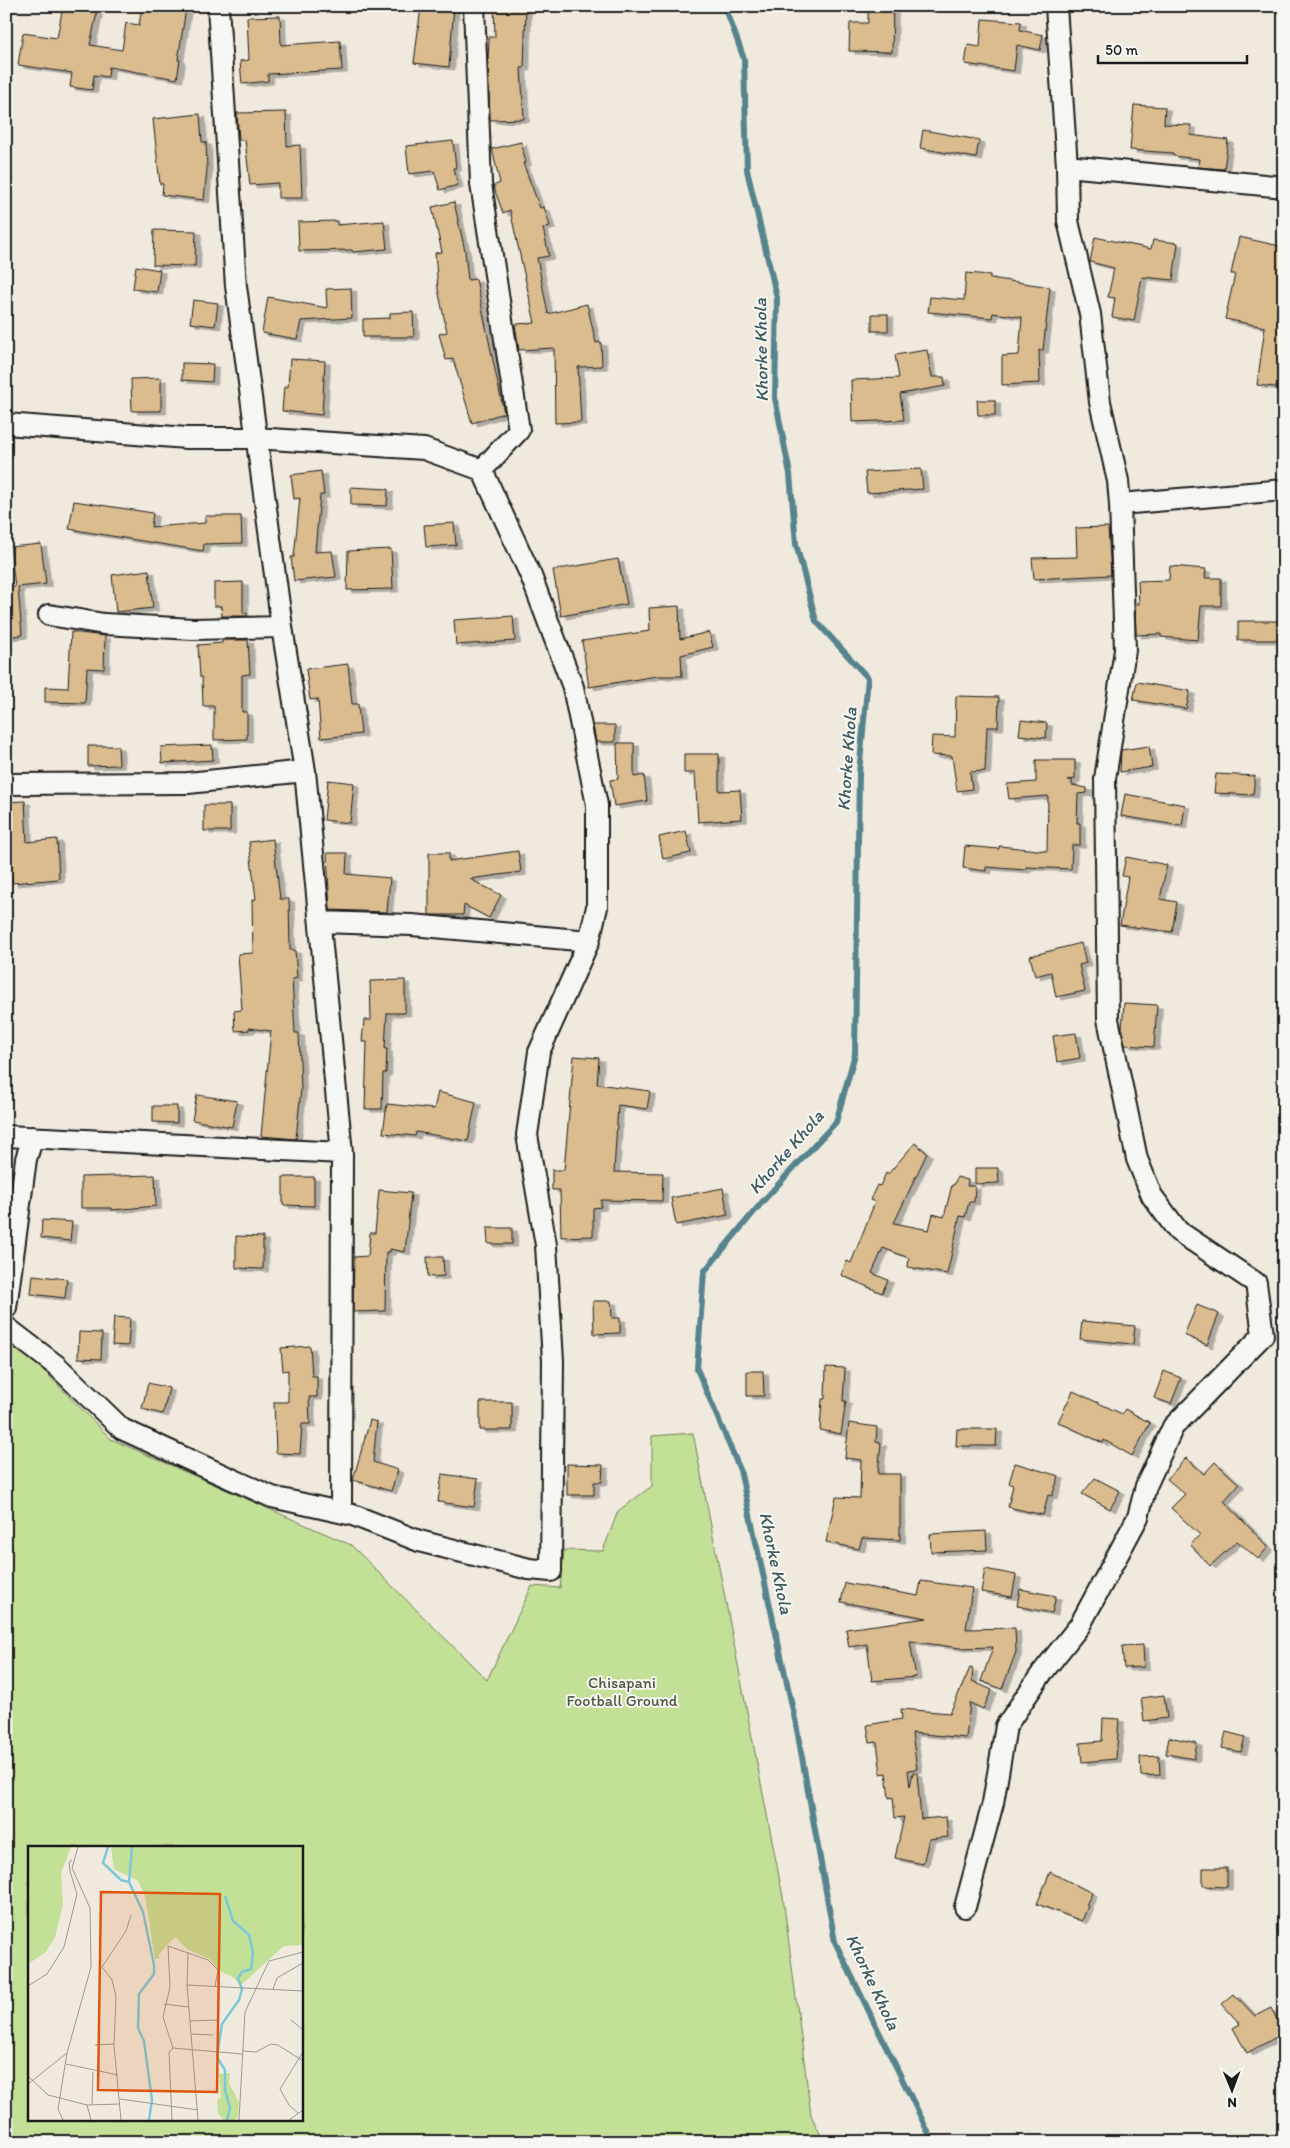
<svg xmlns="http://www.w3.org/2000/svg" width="1290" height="2148" viewBox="0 0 1290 2148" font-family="Itim,sans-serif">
<defs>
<filter id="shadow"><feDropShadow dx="5.5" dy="3" stdDeviation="0" flood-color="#0004"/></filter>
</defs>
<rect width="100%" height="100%" fill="#f0eade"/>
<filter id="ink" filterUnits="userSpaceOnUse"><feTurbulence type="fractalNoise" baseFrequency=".02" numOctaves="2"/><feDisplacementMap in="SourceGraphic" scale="10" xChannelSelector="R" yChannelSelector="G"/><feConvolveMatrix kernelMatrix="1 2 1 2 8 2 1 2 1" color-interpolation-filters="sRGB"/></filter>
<g filter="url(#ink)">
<path fill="#c3e097" stroke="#707e5a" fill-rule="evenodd" d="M 6,1332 L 111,1439 L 351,1545 L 487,1680 L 532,1586 L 560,1588 L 564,1550 L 603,1551 L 618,1511 L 652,1486 L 652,1436 L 693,1433 L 783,1897 L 811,2115 L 824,2142 L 6,2142 ZM 29,1847 L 301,1847 L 301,2119 L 29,2119 Z"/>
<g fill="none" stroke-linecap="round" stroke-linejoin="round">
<path stroke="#55848d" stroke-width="6" d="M 725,6 L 744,59 L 747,170 L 777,298 L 775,398 L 790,474 L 796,544 L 816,621 L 868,678 L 859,773 L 855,1054 L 836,1122 L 763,1201 L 704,1272 L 697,1369 L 740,1470 L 796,1724 L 835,1942 L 933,2142"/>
</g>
<path fill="#dabc8e" stroke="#1c1c1c" filter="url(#shadow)" d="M 63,6 L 97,12 L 90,45 L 122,50 L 126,23 L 139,25 L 142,6 L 186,8 L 178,60 L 180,60 L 177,79 L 109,67 L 108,77 L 94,75 L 92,90 L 70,87 L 72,73 L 18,65 L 23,33 L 57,38 Z
M 421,6 L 454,6 L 449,67 L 414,63 Z
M 494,6 L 526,6 L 524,68 L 521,68 L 524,119 L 490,120 L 488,61 L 489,37 L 495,37 Z
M 868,6 L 893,6 L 892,52 L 849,51 L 850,23 L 868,23 Z
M 280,16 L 281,45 L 340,41 L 342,70 L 268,74 L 268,81 L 242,84 L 240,61 L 249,60 L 247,17 Z
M 982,19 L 1021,22 L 1020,30 L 1043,35 L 1040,50 L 1017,45 L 1014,71 L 965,64 L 968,45 L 980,47 Z
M 1134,105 L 1165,107 L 1164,124 L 1191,125 L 1190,135 L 1228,140 L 1224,169 L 1198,167 L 1199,159 L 1173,156 L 1173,153 L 1130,150 Z
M 286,112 L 287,146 L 300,145 L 302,198 L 278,198 L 278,183 L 250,185 L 245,140 L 239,140 L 237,113 Z
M 200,114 L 202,142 L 206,142 L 207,169 L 204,200 L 162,195 L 163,184 L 160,184 L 153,119 Z
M 923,130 L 979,140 L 976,158 L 920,148 Z
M 453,141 L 456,168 L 453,168 L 458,185 L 440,190 L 434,171 L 409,174 L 406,146 Z
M 521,142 L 526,163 L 523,163 L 540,208 L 544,207 L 550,226 L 543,228 L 549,256 L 537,258 L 548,314 L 587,304 L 596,343 L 601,342 L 602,366 L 578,367 L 581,422 L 555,423 L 554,348 L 519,350 L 515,324 L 535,323 L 510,210 L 503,213 L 494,188 L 493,186 L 500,183 L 492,149 Z
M 454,202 L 465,251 L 468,280 L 476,279 L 504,413 L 472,423 L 453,359 L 446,360 L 439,334 L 447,332 L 438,289 L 435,253 L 442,252 L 432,207 Z
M 337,221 L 337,225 L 384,221 L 387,249 L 353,252 L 352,250 L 299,251 L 298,222 Z
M 154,230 L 196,231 L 195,266 L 153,265 Z
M 1095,237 L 1151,249 L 1153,240 L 1178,243 L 1173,280 L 1142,277 L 1134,321 L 1112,317 L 1115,298 L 1108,297 L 1114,268 L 1090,262 Z
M 1239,237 L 1284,247 L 1284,388 L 1257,385 L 1265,327 L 1225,319 L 1235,274 L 1231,274 Z
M 136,266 L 160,270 L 157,292 L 133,289 Z
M 966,273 L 990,275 L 990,278 L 1050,287 L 1043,350 L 1039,350 L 1040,383 L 1002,385 L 1002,356 L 1019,355 L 1022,317 L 993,313 L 992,318 L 928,312 L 930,297 L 964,300 Z
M 351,288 L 352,318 L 301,321 L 297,339 L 262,333 L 268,297 L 327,308 L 326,289 Z
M 193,300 L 218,303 L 215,326 L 190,323 Z
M 413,312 L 414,337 L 363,337 L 363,319 L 390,318 L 390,313 Z
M 872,314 L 888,314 L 888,331 L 872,331 Z
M 927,350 L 932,377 L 944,377 L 945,386 L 900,394 L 904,420 L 852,422 L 851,380 L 899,378 L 895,355 Z
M 290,359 L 325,361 L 322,415 L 282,411 L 284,387 L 288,387 Z
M 182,363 L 213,364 L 212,382 L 182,380 Z
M 161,378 L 161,411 L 132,411 L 131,379 Z
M 977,400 L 995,400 L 995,415 L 978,415 Z
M 921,469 L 923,489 L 867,493 L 865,472 Z
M 321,471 L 324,495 L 320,495 L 315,552 L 332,551 L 336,577 L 294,581 L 291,557 L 294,557 L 300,498 L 294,499 L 291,475 Z
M 351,487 L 388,489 L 387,506 L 351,505 Z
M 74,501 L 153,513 L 151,527 L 205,523 L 205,516 L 241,516 L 242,543 L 204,544 L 203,551 L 69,529 Z
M 454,523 L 456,545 L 426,547 L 424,525 Z
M 1108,527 L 1111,575 L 1034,579 L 1032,558 L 1077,557 L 1076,528 Z
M 41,544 L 46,584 L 18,587 L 22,635 L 6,637 L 6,587 L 15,587 L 10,547 Z
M 391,549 L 393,589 L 347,590 L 348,551 Z
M 618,559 L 627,604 L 561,616 L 553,570 Z
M 1170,566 L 1206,569 L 1205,578 L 1221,578 L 1221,606 L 1201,606 L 1198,640 L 1161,637 L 1161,634 L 1136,635 L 1135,604 L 1139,604 L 1138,581 L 1169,580 Z
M 149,570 L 153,608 L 116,612 L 112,575 Z
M 243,582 L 243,613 L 247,613 L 247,616 L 222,616 L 221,606 L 214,606 L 214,583 Z
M 679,606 L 680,639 L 709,632 L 713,647 L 681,655 L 682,676 L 657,676 L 589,687 L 582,641 L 650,631 L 649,608 Z
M 513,616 L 515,641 L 456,645 L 454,620 Z
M 1238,621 L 1279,621 L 1279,640 L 1238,640 Z
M 71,632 L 105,636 L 104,669 L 87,668 L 85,703 L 45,702 L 45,687 L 68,688 Z
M 222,640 L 248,640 L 250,674 L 242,675 L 242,712 L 247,712 L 247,739 L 214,740 L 214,706 L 203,706 L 202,677 L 200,677 L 198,645 L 222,643 Z
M 348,664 L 352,704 L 358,704 L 361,734 L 321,738 L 318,699 L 310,700 L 306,669 Z
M 1137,682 L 1190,691 L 1186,709 L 1133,700 Z
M 956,696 L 999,697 L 998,727 L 987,727 L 985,771 L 970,772 L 972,789 L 957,791 L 952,756 L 931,755 L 932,736 L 955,737 Z
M 1021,720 L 1047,723 L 1046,738 L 1019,735 Z
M 593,725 L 615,725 L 615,742 L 596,742 Z
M 617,743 L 634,743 L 634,777 L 644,775 L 647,801 L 614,806 L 610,780 L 618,779 Z
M 212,745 L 213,760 L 162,763 L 161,747 Z
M 88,746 L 118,746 L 119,765 L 88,766 Z
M 1149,746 L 1152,767 L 1120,772 L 1121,750 Z
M 684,754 L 719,754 L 719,791 L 740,790 L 742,819 L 698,822 L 695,773 L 684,773 Z
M 1036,760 L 1075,760 L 1075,779 L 1068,780 L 1072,780 L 1072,785 L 1087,788 L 1087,793 L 1078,794 L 1077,823 L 1080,823 L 1080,845 L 1072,845 L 1071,869 L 1026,867 L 1025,870 L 986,867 L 986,871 L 963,868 L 965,846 L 999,849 L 999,846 L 1047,851 L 1048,796 L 1009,799 L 1007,784 L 1036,782 Z
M 1216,774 L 1255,776 L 1253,795 L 1214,793 Z
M 328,780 L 354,783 L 350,823 L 324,820 Z
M 1125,794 L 1185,805 L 1182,826 L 1121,816 Z
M 25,801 L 27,842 L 57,839 L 59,879 L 12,883 L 10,862 L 6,862 L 6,802 Z
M 204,805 L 230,805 L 230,831 L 204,831 Z
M 686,831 L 691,853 L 663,859 L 659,837 Z
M 273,839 L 280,899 L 289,899 L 290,950 L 295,950 L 297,978 L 292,979 L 295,1033 L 299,1033 L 301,1089 L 296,1139 L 261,1136 L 271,1031 L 249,1028 L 249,1030 L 235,1031 L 234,1011 L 242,1010 L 238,954 L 253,953 L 252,900 L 256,899 L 249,842 Z
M 518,851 L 521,872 L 470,879 L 501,895 L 489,918 L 464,905 L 463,915 L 429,915 L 429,853 L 449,853 L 449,861 Z
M 327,853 L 347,853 L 346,874 L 390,878 L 387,912 L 330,910 Z
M 1126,857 L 1167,865 L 1160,899 L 1177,902 L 1172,932 L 1120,925 L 1128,877 L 1122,876 Z
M 1081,943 L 1086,963 L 1079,965 L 1085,991 L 1056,997 L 1051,972 L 1035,976 L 1030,956 Z
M 405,980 L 405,1013 L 387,1013 L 385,1049 L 387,1049 L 386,1073 L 383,1073 L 382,1109 L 365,1109 L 367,1042 L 362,1042 L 364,1020 L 371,1020 L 370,981 Z
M 1124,1003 L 1157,1005 L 1154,1047 L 1125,1045 L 1122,1029 Z
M 1076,1033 L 1080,1058 L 1057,1062 L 1053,1036 Z
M 574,1056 L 599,1058 L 597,1084 L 650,1091 L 647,1109 L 618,1105 L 614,1172 L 663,1173 L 662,1201 L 601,1200 L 601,1207 L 593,1208 L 593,1236 L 561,1237 L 560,1190 L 552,1190 L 552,1170 L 564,1170 Z
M 438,1092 L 476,1102 L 468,1141 L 416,1132 L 415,1136 L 383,1133 L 387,1104 L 434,1109 Z
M 197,1095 L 237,1101 L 232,1127 L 192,1120 Z
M 153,1106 L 177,1106 L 177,1123 L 153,1122 Z
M 915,1143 L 927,1153 L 894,1223 L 929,1230 L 933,1214 L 944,1217 L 952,1185 L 954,1185 L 957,1177 L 968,1180 L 967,1186 L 975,1186 L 974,1202 L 969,1202 L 965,1217 L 960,1216 L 947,1274 L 908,1267 L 909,1258 L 883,1248 L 872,1273 L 888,1280 L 882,1293 L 841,1275 L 847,1261 L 851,1263 L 875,1202 L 870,1200 L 877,1185 L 880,1186 L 886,1173 L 888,1174 Z
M 975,1168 L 998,1168 L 999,1183 L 975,1184 Z
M 155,1175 L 156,1206 L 112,1210 L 112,1208 L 81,1208 L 81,1177 Z
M 283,1177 L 314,1177 L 314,1206 L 283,1205 Z
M 723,1188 L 728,1215 L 676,1225 L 671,1198 Z
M 379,1190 L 411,1193 L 405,1252 L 390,1249 L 390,1252 L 386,1252 L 385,1311 L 353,1312 L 354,1257 L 368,1256 L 370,1233 L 375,1233 Z
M 42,1220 L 72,1222 L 70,1241 L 41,1238 Z
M 487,1228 L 512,1228 L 512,1244 L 488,1244 Z
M 236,1236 L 263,1237 L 263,1269 L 236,1268 Z
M 427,1257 L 443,1257 L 444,1276 L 428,1277 Z
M 33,1275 L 67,1279 L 65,1298 L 31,1294 Z
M 593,1301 L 611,1301 L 612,1318 L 620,1318 L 620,1333 L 594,1334 Z
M 1197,1305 L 1219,1314 L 1207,1345 L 1184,1335 Z
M 114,1317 L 130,1318 L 128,1346 L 112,1345 Z
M 1082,1321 L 1135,1326 L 1133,1344 L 1080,1339 Z
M 79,1332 L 102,1333 L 101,1359 L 78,1358 Z
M 310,1346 L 312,1376 L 317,1376 L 317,1397 L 309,1397 L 310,1424 L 302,1424 L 300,1454 L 276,1453 L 274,1402 L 288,1402 L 288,1370 L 283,1371 L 281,1348 Z
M 826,1367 L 845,1368 L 843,1401 L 846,1401 L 841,1434 L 820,1430 L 822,1399 L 825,1399 Z
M 747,1371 L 763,1371 L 764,1396 L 747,1396 Z
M 1164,1371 L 1181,1378 L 1171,1404 L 1154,1398 Z
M 148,1383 L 169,1388 L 163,1414 L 142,1409 Z
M 1073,1391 L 1122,1414 L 1125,1409 L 1150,1423 L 1132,1456 L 1104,1440 L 1103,1443 L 1058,1422 Z
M 480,1402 L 512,1402 L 512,1430 L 480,1430 Z
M 370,1420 L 377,1422 L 373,1462 L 398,1470 L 391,1491 L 353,1480 Z
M 849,1423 L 877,1427 L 876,1442 L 881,1443 L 878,1474 L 900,1474 L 900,1540 L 862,1538 L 859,1549 L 826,1542 L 836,1497 L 860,1498 L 861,1460 L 845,1458 Z
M 957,1429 L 997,1429 L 996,1446 L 956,1446 Z
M 1186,1458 L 1204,1474 L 1215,1462 L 1239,1484 L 1224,1501 L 1268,1547 L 1258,1559 L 1237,1541 L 1210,1566 L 1190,1544 L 1200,1535 L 1171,1508 L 1185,1494 L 1167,1479 Z
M 1015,1463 L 1059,1476 L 1052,1496 L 1048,1495 L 1043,1515 L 1008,1507 L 1013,1485 L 1009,1483 Z
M 567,1464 L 603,1465 L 602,1482 L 594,1482 L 594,1495 L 567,1495 Z
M 442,1474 L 478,1479 L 474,1507 L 438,1502 Z
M 1095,1478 L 1120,1491 L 1110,1509 L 1082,1494 Z
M 986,1531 L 987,1550 L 931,1552 L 930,1534 Z
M 985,1569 L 1016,1575 L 1012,1597 L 981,1592 Z
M 921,1581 L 972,1588 L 966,1629 L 1015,1628 L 1016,1652 L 1002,1689 L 981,1681 L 993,1647 L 960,1648 L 910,1641 L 916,1677 L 872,1681 L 867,1644 L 849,1647 L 846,1629 L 927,1618 L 841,1602 L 845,1583 L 918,1596 Z
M 1020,1589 L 1056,1596 L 1052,1613 L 1017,1606 Z
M 1143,1645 L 1144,1667 L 1124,1668 L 1122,1646 Z
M 970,1668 L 973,1669 L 972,1681 L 992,1690 L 983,1709 L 970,1703 L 966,1738 L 912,1733 L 917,1769 L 908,1770 L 910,1787 L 913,1772 L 917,1773 L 921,1819 L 946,1817 L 948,1837 L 929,1839 L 923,1864 L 895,1858 L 904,1817 L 895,1818 L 893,1797 L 889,1798 L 886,1773 L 881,1774 L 877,1742 L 870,1743 L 867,1725 L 902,1719 L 901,1709 L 950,1713 Z
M 1164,1695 L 1167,1718 L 1144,1721 L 1141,1698 Z
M 1103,1718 L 1119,1719 L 1116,1759 L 1082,1762 L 1080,1743 L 1102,1741 Z
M 1226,1732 L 1245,1737 L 1241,1752 L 1222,1748 Z
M 1169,1737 L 1197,1743 L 1194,1759 L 1166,1754 Z
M 1159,1756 L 1160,1775 L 1141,1776 L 1140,1757 Z
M 1203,1868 L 1227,1868 L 1227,1887 L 1203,1886 Z
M 1050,1872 L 1092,1893 L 1086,1905 L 1088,1906 L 1082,1921 L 1037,1904 Z
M 1234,1994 L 1255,2016 L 1271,2008 L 1284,2033 L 1247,2053 L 1233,2028 L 1240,2024 L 1222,2004 Z"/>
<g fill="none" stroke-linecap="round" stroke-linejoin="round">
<defs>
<path id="minor" d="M 218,6 L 236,286 L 282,627 L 305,771 L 342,1153 L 341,1512
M 1067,166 L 1284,187
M 6,424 L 187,438 L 255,438 L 424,449 L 482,470
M 1120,504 L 1284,490
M 49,615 L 104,624 L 193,629 L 282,627
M 6,784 L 188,783 L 305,771
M 320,922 L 412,925 L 589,941
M 6,1136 L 342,1153
M 6,1308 L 26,1159 L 33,1137
M 6,1327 L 57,1366 L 122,1429 L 196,1463 L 272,1497 L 353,1515 L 419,1541 L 529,1569 L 551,1571 L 553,1361 L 546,1245 L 527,1135 L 539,1052 L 589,941 L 597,907 L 597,805 L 573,687 L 531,576 L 482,470 L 519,430 L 481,184 L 474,6
M 965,1907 L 993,1803 L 1006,1726 L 1042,1673 L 1080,1625 L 1138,1517 L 1146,1486 L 1173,1427 L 1263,1335 L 1256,1283 L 1178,1231 L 1152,1196 L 1137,1159 L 1108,1019 L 1105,779 L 1125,650 L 1120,504 L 1118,481 L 1100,402 L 1090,314 L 1068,221 L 1067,166 L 1056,6"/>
</defs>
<use href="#minor" stroke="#1c1c1c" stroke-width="24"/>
<use href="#minor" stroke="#f6f6f2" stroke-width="20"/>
</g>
</g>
<g text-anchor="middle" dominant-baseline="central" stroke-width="4" stroke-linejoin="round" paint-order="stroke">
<g font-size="16" fill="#4e5741" stroke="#f6f6f2">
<text x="622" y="1682">Chisapani<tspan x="622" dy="18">Football Ground</tspan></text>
</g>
<g font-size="18" font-style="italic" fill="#3d595e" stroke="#f6f6f2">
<text transform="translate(761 350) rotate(-91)">Khorke Khola</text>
<text transform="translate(847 759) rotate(-86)">Khorke Khola</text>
<text transform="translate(786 1152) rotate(-49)">Khorke Khola</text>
<text transform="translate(776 1563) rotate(78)">Khorke Khola</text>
<text transform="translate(873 1982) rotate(65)">Khorke Khola</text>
</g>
</g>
<g transform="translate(28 1846)">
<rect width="275" height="275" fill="#f0eade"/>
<path d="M 0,1 L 43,1 L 33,27 L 35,59 L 27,91 L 18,106 L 0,118 ZM 83,1 L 275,1 L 275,99 L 256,100 L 212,140 L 206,132 L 192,125 L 181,113 L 159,103 L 147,91 L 131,108 L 131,113 L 127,113 L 117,50 L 110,35 L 86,23 ZM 202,227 L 201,237 L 211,256 L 210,270 L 207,274 L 196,274 L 190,268 L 189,254 L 193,251 L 191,228 Z" fill="#c3e097"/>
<path fill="none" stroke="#7bc9d8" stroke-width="2.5" d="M 80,1 L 75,17 L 93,34 L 101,36 L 115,66 L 126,119 L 126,128 L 111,148 L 110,182 L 116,195 L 124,254 L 121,274M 101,36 L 104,1M 197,50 L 205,75 L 221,89 L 225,107 L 223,123 L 214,126 L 210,132 L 214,143 L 211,154 L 194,178 L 189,211 L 197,224 L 197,244 L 202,262 L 199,274"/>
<path fill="none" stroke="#9b9890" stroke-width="1" d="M 160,106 L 159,139 L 170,274M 159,139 L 275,145M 0,140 L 19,128 L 36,101 L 49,48 L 42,25 L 41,16 L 44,14M 245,143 L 249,132 L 275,117M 136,158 L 161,161M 263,174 L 275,184M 162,175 L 190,174M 164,188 L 185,189M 67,199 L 86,198M 145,202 L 214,208M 215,205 L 228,206 L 243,198 L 250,199 L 275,215M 38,218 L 90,229M 0,230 L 20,249 L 59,259 L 92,258M 0,238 L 39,207M 92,253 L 170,264M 64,258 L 65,226M 59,259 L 63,274M 270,267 L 261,259 L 252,243 L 275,206M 35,274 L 30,263 L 39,207 L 63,121 L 62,62 L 44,22 L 50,1M 93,274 L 86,200 L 88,150 L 84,134 L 74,121 L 98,85 L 103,69M 144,274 L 141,206 L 145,202 L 135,171 L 142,141 L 140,100 L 180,114 L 190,124 L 187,141M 211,274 L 217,166 L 241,115 L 275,106M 261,274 L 275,264"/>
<path fill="#de560d" fill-opacity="0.15" stroke="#de560d" stroke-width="2.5" d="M 73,46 L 192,48 L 189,246 L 70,244 Z"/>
<rect width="275" height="275" fill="none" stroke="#1c1c1c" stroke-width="2.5"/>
</g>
<rect width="1290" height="2148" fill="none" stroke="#f6f6f2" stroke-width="25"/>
<rect x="12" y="12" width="1265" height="2123" fill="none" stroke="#1c1c1c" stroke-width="2" filter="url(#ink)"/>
<g transform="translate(1232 2090) rotate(179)" stroke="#f6f6f2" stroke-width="4" paint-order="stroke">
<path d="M0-4L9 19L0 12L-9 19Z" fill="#1c1c1c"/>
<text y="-8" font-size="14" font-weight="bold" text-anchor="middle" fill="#1c1c1c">N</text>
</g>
<path d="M1098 55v8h149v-8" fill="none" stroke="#1c1c1c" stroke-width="2.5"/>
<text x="1105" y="55" font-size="15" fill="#1c1c1c" stroke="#f6f6f2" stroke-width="4" paint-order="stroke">50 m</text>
</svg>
